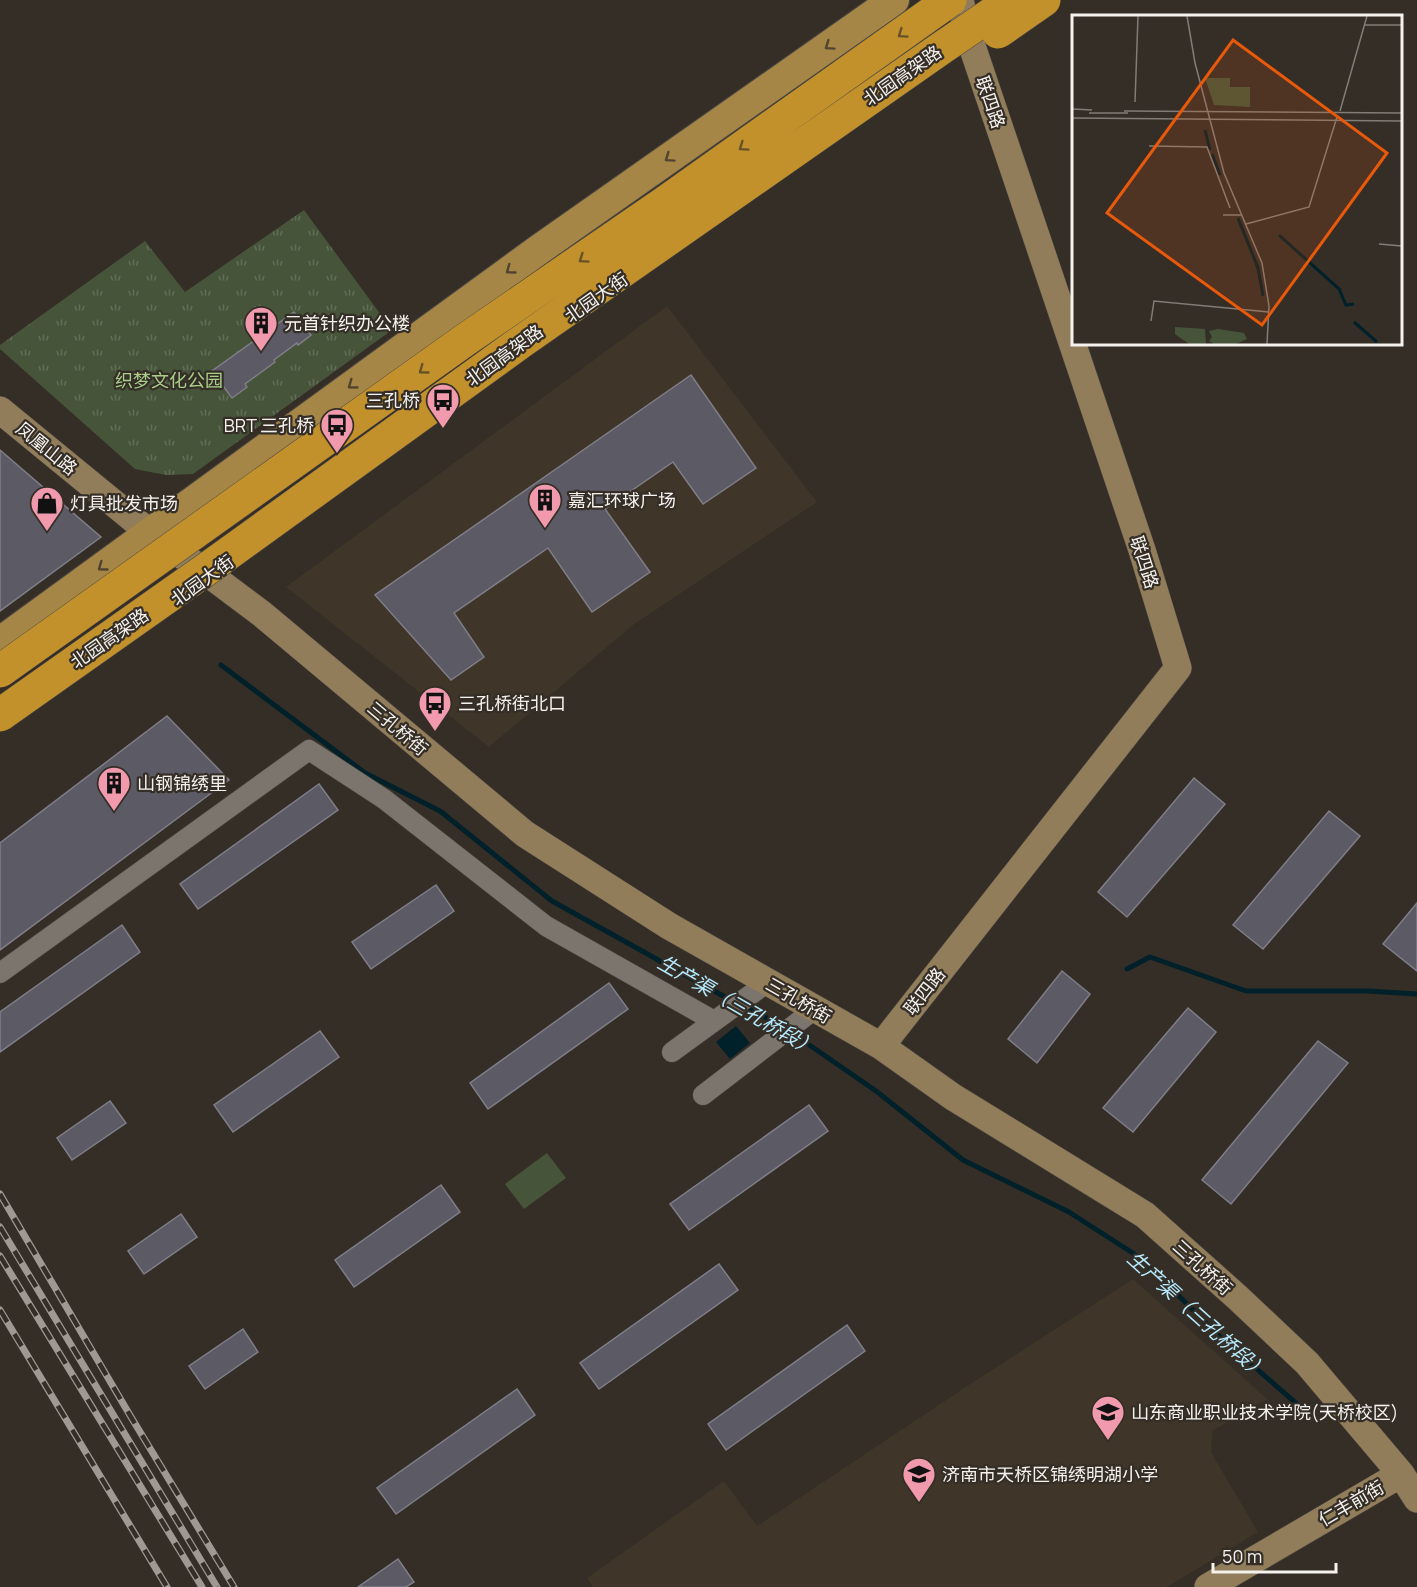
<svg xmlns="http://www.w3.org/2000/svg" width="1417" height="1587" viewBox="0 0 1417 1587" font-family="Manrope,'Noto Sans SC',sans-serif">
<defs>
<pattern id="park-tufts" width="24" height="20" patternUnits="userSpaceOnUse" patternTransform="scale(1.5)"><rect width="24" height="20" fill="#46553a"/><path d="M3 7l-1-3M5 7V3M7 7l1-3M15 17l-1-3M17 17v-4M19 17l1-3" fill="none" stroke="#616e57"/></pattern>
</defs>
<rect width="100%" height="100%" fill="#342e27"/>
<path fill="#3f3529" d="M 667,306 L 817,502 L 633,625 L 489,747 L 286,587 Z
M 1133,1279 L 1267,1399 L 1212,1431 L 1211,1452 L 1258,1532 L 1167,1587 L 593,1587 L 587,1578 L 724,1481 L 757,1526 L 967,1386 Z"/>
<path fill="#46553a" d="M 547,1153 L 566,1178 L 524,1209 L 505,1184 Z"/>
<path fill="url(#park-tufts)" d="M 304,210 L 392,330 L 193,474 L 166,475 L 135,469 L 0,349 L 0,345 L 145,241 L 185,292 Z"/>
<path fill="#00202a" d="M 736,1026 L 750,1043 L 730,1059 L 716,1042 Z"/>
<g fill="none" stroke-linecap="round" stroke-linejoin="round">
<path stroke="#00202a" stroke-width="5" d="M 221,665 L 365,773 L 440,811 L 552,901 L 734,1002
M 1127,969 L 1150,957 L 1246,991 L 1368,991 L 1417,994
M 743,1006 L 779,1024 L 876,1091 L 963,1160 L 1069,1212 L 1142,1259 L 1218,1335 L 1298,1405"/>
</g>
<path fill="#5c5a64" stroke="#7f7d87" stroke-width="1.5" d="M 294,312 L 311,335 L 298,345 L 297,343 L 274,360 L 275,362 L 245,384 L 247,387 L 232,398 L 212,371 Z
M 691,375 L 756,468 L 703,504 L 673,462 L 605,509 L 650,572 L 592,612 L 548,548 L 454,613 L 484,657 L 451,680 L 375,595 Z
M 0,450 L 101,537 L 0,611 Z
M 167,716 L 229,780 L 0,950 L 0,843 Z
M 1194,778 L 1225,804 L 1127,917 L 1098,892 Z
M 319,784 L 338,810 L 198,909 L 180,884 Z
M 1329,811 L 1360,836 L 1263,949 L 1233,925 Z
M 436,885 L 454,911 L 371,969 L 352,942 Z
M 1417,903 L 1417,971 L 1383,944 Z
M 122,925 L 140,952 L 0,1052 L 0,1012 Z
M 1062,971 L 1090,994 L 1037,1063 L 1008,1039 Z
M 609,983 L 628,1009 L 488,1109 L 470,1083 Z
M 1188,1008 L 1216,1032 L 1133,1132 L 1103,1108 Z
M 320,1031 L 339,1057 L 233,1132 L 214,1105 Z
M 1318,1041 L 1348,1063 L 1231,1204 L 1202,1180 Z
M 110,1101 L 126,1123 L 72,1160 L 57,1138 Z
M 809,1105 L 828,1131 L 689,1230 L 670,1204 Z
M 441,1185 L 460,1212 L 354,1287 L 335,1260 Z
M 181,1214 L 197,1237 L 144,1274 L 128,1251 Z
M 719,1264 L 738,1290 L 599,1389 L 580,1363 Z
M 847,1325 L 865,1351 L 726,1450 L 708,1424 Z
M 243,1329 L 258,1352 L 205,1389 L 189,1366 Z
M 517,1389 L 535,1415 L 396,1514 L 377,1488 Z
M 398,1559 L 414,1582 L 406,1587 L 358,1587 Z"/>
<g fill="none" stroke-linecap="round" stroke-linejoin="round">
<defs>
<path id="street" d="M 0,973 L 309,750 L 384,799 L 546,926 L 714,1021
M 672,1052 L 768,982
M 703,1095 L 815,1009"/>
<path id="secondary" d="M 0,410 L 149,532 L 210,575 L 262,614 L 525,834 L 669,926 L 881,1046 L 953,1097 L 1145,1215 L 1237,1297 L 1307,1363 L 1401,1474 L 1417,1499
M 881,1046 L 1178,668 L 1142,550 L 968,34 L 960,0
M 1208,1587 L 1401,1474"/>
<path id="primary" d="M 0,642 L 537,251 L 894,0"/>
</defs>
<use href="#street" stroke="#504b44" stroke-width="21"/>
<use href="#secondary" stroke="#504b44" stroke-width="28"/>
<use href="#primary" stroke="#504b44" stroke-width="32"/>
<use href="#street" stroke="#7c756d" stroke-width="20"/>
<use href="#secondary" stroke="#917d5a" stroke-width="27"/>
<use href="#primary" stroke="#a68646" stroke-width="30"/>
<defs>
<path id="rail" d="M 0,1194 L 131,1417 L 234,1587
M 0,1227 L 217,1587
M 0,1256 L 202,1587
M 0,1310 L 167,1587"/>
</defs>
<use href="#rail" stroke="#9e9993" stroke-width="7"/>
<use href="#rail" stroke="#342e27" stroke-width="4.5" stroke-dasharray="14" stroke-linecap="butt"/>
<defs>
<path id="highway-bridge" d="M 998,32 L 1044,0
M 0,671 L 465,340 L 667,201 L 950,0
M 0,715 L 211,566 L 521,342 L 943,47 L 1012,0"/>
</defs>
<use href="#highway-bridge" stroke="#504b44" stroke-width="34" stroke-linecap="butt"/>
<use href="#highway-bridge" stroke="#c2912c" stroke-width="33"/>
</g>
<defs><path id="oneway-chevron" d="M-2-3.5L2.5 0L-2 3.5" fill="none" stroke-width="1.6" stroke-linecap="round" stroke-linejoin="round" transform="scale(1.5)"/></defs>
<g stroke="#665129">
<use href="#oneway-chevron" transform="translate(902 34) rotate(145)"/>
<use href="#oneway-chevron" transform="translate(743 147) rotate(145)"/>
<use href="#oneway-chevron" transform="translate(583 259) rotate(145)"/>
<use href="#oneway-chevron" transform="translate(423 370) rotate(144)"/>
</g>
<g stroke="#50442f">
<use href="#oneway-chevron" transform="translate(829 46) rotate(145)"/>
<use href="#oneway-chevron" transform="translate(669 158) rotate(145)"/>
<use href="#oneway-chevron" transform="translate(510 270) rotate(144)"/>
<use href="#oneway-chevron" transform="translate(352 385) rotate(144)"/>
<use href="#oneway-chevron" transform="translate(102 567) rotate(144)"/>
</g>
<defs>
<symbol id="building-pin" viewBox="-11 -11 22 30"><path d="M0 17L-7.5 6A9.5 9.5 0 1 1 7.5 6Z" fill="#f29aad" stroke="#342e27"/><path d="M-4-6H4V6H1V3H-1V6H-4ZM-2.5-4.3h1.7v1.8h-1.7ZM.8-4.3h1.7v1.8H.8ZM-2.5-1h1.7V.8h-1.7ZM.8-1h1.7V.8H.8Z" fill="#111"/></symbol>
<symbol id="bus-pin" viewBox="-11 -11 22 30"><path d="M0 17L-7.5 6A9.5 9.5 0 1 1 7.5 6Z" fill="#f29aad" stroke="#342e27"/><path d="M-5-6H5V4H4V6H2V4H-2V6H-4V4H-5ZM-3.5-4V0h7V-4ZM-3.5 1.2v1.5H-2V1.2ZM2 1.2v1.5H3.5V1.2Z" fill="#111"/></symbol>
<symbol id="shop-pin" viewBox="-11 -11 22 30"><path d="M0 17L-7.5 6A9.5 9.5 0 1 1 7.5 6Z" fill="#f29aad" stroke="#342e27"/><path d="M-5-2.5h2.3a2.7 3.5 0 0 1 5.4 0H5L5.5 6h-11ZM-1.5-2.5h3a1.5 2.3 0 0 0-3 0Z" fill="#111"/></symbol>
<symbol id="university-pin" viewBox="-11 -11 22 30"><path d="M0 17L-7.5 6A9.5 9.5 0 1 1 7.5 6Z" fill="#f29aad" stroke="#342e27"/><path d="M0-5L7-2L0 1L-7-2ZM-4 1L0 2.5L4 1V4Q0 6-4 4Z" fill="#111"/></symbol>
<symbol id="school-pin" viewBox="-11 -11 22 30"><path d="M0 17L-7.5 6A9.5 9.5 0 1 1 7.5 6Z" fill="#f29aad" stroke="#342e27"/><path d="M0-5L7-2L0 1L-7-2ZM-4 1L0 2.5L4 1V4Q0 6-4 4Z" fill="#111"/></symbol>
</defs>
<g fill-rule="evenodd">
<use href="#building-pin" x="242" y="304" width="38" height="52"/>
<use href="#bus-pin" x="424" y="381" width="38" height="52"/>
<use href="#bus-pin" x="318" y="406" width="38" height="52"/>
<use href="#building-pin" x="526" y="481" width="38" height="52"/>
<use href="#shop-pin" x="28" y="484" width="38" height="52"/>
<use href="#bus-pin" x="416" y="684" width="38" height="52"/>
<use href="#building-pin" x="95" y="764" width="38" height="52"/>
<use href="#university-pin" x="1089" y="1393" width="38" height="52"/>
<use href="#school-pin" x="900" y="1455" width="38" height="52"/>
</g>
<g text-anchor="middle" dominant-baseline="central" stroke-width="4.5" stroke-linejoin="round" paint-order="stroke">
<g font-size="18" fill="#f5f1ec" stroke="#342e27">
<text transform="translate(902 75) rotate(-35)">北园高架路</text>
<text transform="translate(991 102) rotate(71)">联四路</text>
<text transform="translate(596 297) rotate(-35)">北园大街</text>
<text transform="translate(504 355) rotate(-36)">北园高架路</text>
<text transform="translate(47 448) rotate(39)">凤凰山路</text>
<text transform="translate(1145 562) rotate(72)">联四路</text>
<text transform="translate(202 580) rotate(-36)">北园大街</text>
<text transform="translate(109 638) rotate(-35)">北园高架路</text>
<text transform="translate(398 728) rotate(40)">三孔桥街</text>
<text transform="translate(924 991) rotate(-52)">联四路</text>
<text transform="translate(799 1000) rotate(30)">三孔桥街</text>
<text transform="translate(1203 1267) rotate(42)">三孔桥街</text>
<text transform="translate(1351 1503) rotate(-30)">仁丰前街</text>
</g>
<g font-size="18" fill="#f5f1ec" stroke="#342e27" text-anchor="start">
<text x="284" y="323">元首针织办公楼</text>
<text x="420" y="400" text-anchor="end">三孔桥</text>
<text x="314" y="425" text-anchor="end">BRT 三孔桥</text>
<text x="568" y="500">嘉汇环球广场</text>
<text x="70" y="503">灯具批发市场</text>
<text x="458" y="703">三孔桥街北口</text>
<text x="137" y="783">山钢锦绣里</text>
<text x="1131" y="1412">山东商业职业技术学院(天桥校区)</text>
<text x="942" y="1474">济南市天桥区锦绣明湖小学</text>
</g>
<g font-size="18" fill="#a8ce8a" stroke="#342e27">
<text x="169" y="380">织梦文化公园</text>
</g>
<g font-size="20" font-style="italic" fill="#b6eafe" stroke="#342e27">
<text transform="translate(738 1005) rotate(30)">生产渠（三孔桥段）</text>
<text transform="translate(1198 1315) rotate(42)">生产渠（三孔桥段）</text>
</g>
</g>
<g transform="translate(1072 15)">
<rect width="330" height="330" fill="#342e27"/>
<path d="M 103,312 L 133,314 L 134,329 L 117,329 L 103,319 ZM 146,314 L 172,318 L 175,324 L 164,329 L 142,329 L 137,326 L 140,322 L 137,316 Z" fill="#46553a"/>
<path d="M 133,63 L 158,63 L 158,72 L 178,72 L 178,92 L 142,90 Z" fill="#46553a"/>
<path fill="none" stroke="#00202a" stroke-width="3" d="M 133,115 L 138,135M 140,139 L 148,160M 166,203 L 186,253 L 191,281M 207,220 L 267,274 L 274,290 L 282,289M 282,307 L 305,327"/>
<path fill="none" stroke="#817c76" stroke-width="1.5" d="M 115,1 L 123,48 L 152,158 L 190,248 L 197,291 L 195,329M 293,10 L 330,10M 63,87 L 66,1M 0,94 L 20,95M 52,96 L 330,98M 268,96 L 295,1M 17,98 L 56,98M 0,103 L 330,106M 77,131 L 135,132 L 158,193M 151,200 L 170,200M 174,209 L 237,192 L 265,102M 307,229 L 330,231M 79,306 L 82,286 L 197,297"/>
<path fill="#e8590c" fill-opacity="0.15" stroke="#e8590c" stroke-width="3" d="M 161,25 L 315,138 L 190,310 L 35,198 Z"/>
<rect width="330" height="330" fill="none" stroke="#f5f1ec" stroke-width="3"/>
</g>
<path d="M1213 1563v9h123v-9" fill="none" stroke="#f5f1ec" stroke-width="3"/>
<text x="1222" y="1563" font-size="18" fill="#f5f1ec" stroke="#342e27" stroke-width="4.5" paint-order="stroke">50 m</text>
</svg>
